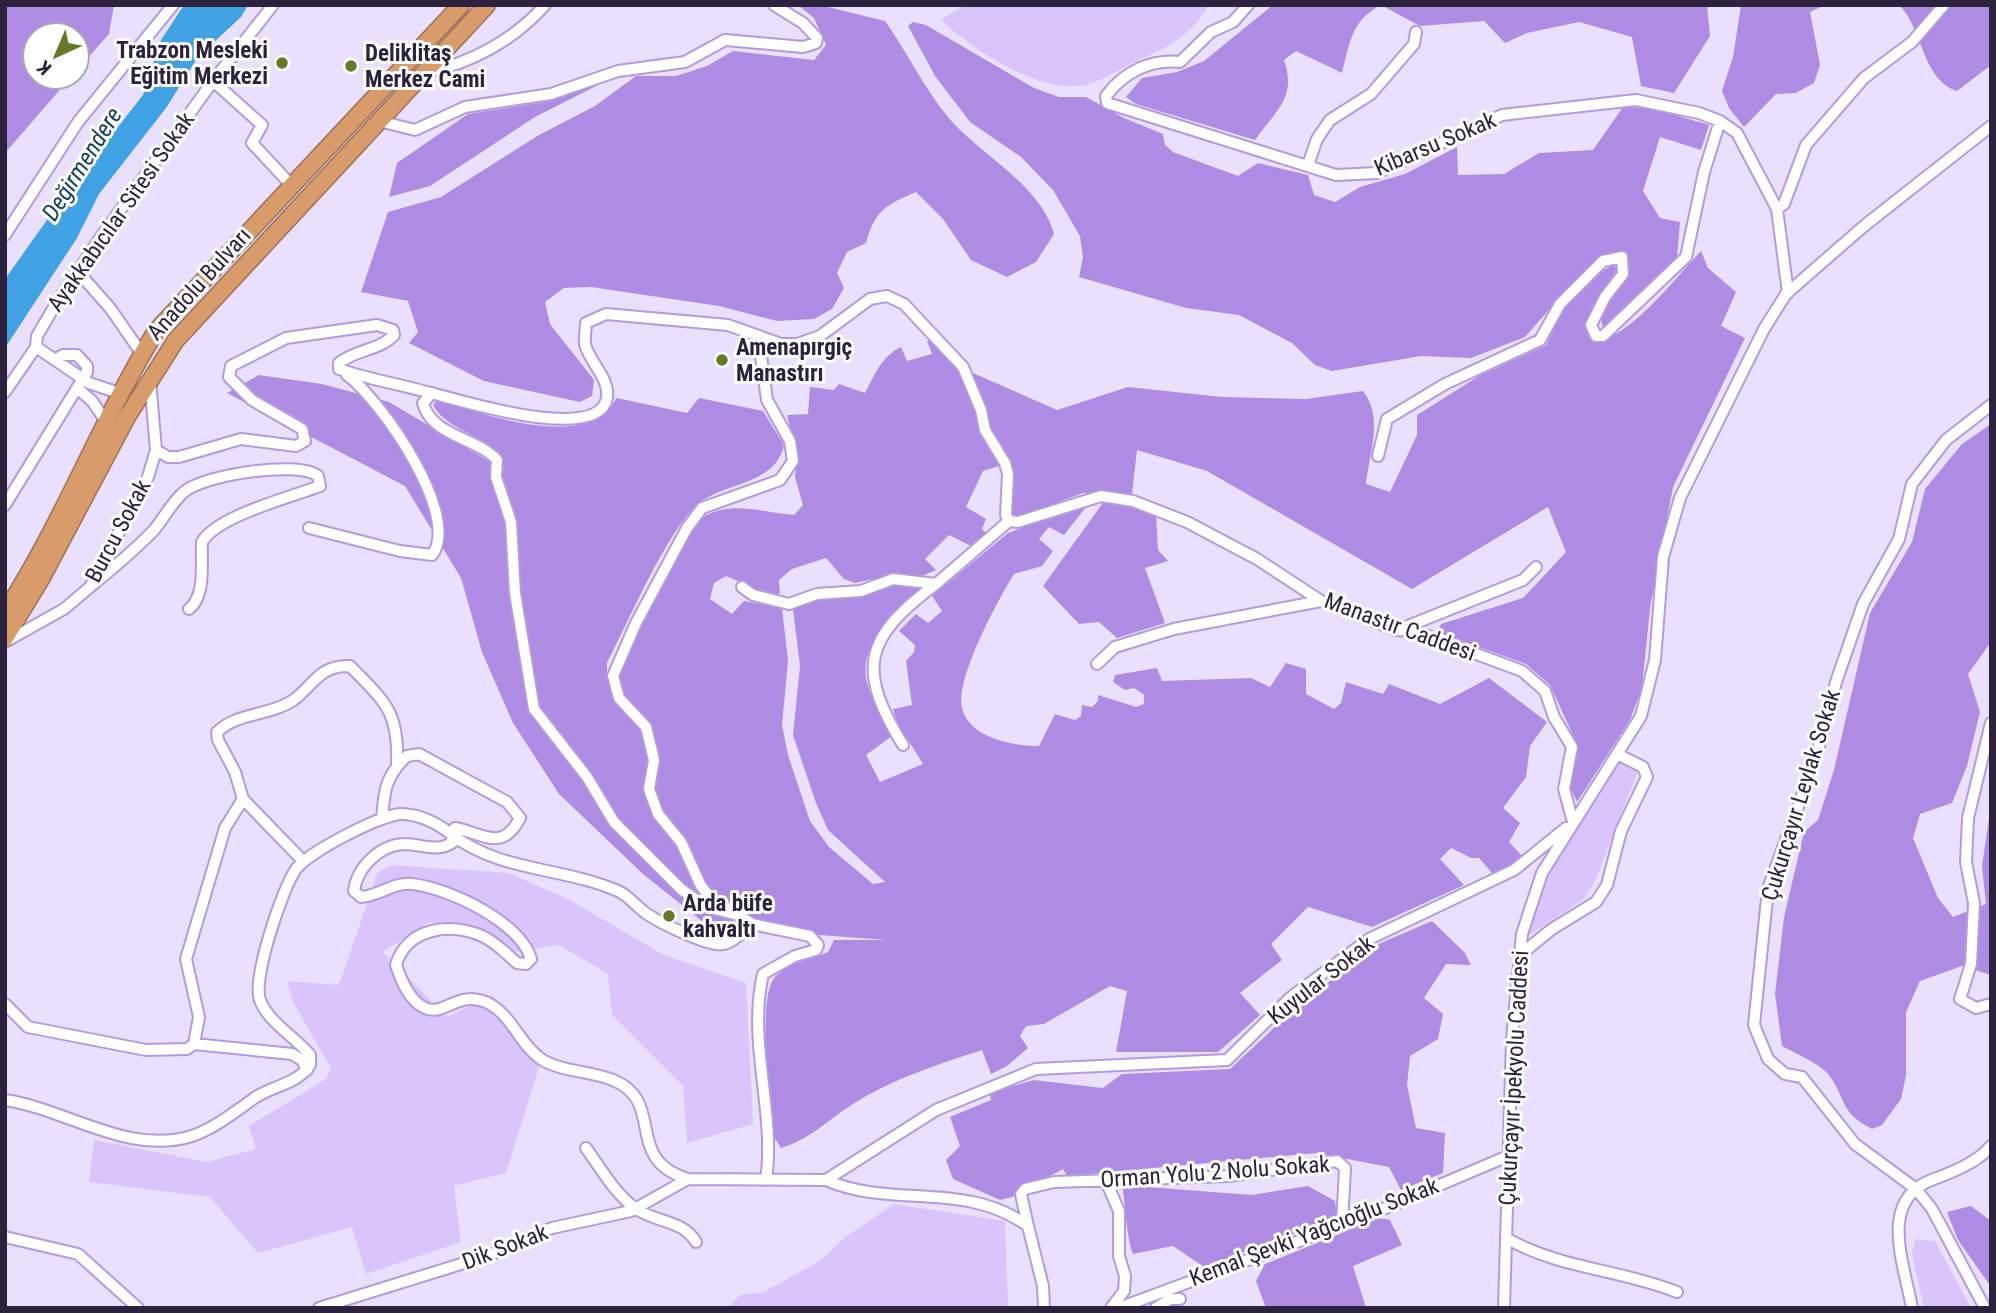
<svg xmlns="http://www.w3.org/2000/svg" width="1996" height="1313" viewBox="0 0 1996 1313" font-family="'Roboto Condensed',sans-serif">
<rect width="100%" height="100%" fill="#eae0fd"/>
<path fill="#d9c4fc" d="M 965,5 L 1208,5 C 1197,31 1167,48 1143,58 C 1125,66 1107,78 1089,84 C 1043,97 973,50 941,20 Z
M 1623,762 L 1638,771 L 1595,881 L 1584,899 L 1529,935 C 1521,908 1598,794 1616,765 Z
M 392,865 L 508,873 L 568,899 L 664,955 L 746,983 L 753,1124 L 687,1143 L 683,1086 L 612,1015 L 608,974 L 559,945 L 515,952 L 429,922 L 383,952 L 447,1017 L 492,995 L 539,1067 L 506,1173 L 454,1186 L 461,1242 L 366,1274 L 352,1227 L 258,1253 L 210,1197 L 89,1182 L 94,1140 L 207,1162 L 256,1149 L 249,1126 L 326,1079 L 331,1068 L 293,1002 L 287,981 L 339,985 L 378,872 Z
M 894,1204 L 1005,1221 L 1008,1308 L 728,1308 L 740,1295 L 764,1292 L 821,1260 L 844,1238 Z
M 1915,1239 L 1935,1241 L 1971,1308 L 1924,1308 L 1912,1255 Z"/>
<path fill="#af8ce4" d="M 5,5 L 114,5 L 109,34 L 77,70 L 77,35 L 35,35 L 35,77 L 71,77 L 5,153 Z
M 798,5 L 820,5 L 885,21 C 907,52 923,86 947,116 C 979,155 1040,183 1054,234 L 1036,262 L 1007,277 L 971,260 L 943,219 L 916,192 C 886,205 875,210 866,243 L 847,252 L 837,273 L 844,288 L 832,309 L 814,319 L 777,321 L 719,306 L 591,287 L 564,288 L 545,302 L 550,324 L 594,380 L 592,396 L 580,402 L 484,381 L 409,343 L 418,332 L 408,301 L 361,292 L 388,212 L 441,197 L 539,135 L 595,106 L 636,76 L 676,76 L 707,66 L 733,51 L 814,60 L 826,45 L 814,18 Z
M 1273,5 L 1707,5 L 1710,36 L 1674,93 L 1641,86 L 1632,37 L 1579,22 L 1527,33 L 1505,43 L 1484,21 L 1420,26 L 1381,5 C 1351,21 1350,42 1342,73 L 1296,51 L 1284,60 C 1297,98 1276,110 1255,140 L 1136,104 L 1126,97 L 1142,78 L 1177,72 L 1204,61 Z
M 1741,5 L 1825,5 L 1810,12 L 1820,65 L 1814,83 L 1796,93 L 1776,94 L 1744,127 L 1729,108 L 1722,91 L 1733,57 Z
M 1899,5 L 1991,5 L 1991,65 L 1957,91 C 1922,80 1923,28 1899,5 Z
M 913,22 L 926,25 L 1034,88 L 1059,97 L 1086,97 L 1124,118 L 1163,134 L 1165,145 L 1173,152 L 1238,176 L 1258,163 L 1308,175 L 1314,195 L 1335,202 L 1360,187 L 1405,174 L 1457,147 L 1458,175 L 1504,174 L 1539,153 L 1593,150 L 1623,107 L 1652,108 L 1709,125 L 1701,150 L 1660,137 L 1643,191 L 1660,218 L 1680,222 L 1677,257 L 1624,312 L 1603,327 C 1592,300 1637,281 1625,253 L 1603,255 L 1584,270 L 1525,337 L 1471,358 L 1421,356 L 1332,371 L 1315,365 L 1292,343 L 1239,315 L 1186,308 L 1079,277 L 1083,257 L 1080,236 L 1053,190 L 1021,157 L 970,122 L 935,76 L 908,26 Z
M 602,83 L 535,117 L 430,186 L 389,197 L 397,163 L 468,114 L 545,102 Z
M 1701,251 L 1708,268 L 1736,292 L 1721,326 L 1745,338 L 1673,487 L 1650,608 L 1642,688 L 1630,720 L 1577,802 L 1570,787 L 1577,744 L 1550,685 L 1526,664 L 1437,632 L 1441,624 L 1523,598 L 1566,552 L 1548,507 L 1412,589 L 1207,471 L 1137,450 L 1132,494 L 1083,493 L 1017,517 L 1012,514 L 1011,464 L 990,429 L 973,373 L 1057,410 L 1128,387 L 1222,397 L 1306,399 L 1363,391 C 1384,418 1369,453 1366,484 L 1390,492 L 1417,435 L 1417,415 L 1479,376 L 1546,345 L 1563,310 L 1604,270 L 1613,265 L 1617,269 C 1606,290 1574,320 1592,342 C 1629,340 1675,278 1701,251 Z
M 932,339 L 961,369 L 1002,465 L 983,471 L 966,507 L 986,519 L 982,529 L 988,535 L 973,547 L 949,535 L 925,559 L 936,570 L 920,577 L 897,574 L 855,583 L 844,579 L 826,558 L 792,569 L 779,580 L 780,593 L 773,596 L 726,576 L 714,583 L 710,599 L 732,614 L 744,601 L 782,608 L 788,661 L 782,725 L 788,755 L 810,821 L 829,847 L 873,884 L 885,882 L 828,830 L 816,803 L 793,735 L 800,666 L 793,609 L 818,597 L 894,582 L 925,586 C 899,610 854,645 868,686 C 873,704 884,720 892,736 L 866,755 L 880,782 L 923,764 L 897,722 L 893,709 L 912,705 L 906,661 L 914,652 L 915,645 L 899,631 L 916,614 L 928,623 L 942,611 L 932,596 L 1008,533 L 1090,502 L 1064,535 L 1049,527 L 1039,539 L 1053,551 L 1042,566 L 1014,574 C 998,600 955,679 962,708 C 969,738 1013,746 1039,746 L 1055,714 L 1075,720 L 1081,716 L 1082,705 L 1092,707 L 1098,701 L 1098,695 L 1136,707 L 1144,704 L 1144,695 L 1134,688 L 1125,690 L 1113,682 L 1115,675 L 1157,668 L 1162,681 L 1251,678 L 1270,687 L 1286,663 L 1306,669 L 1306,694 L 1334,709 L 1341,703 L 1346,682 L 1383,694 L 1389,684 L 1440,704 L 1489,678 L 1547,722 L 1530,746 L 1526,777 L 1503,808 L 1520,823 L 1509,842 L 1523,857 L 1493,874 L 1479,858 L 1471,858 L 1451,848 L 1440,859 L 1464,885 L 1372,927 L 1308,907 L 1271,944 L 1282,960 L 1240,993 L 1260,1015 L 1218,1052 L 1116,1052 L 1127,991 L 1110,986 L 1044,1024 L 1026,1026 L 1020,1036 L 1028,1048 L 1007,1066 L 991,1074 L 982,1050 C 939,1064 892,1079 853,1104 C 829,1119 809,1140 781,1148 L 774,1137 C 771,1105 756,999 775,977 C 789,962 810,960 828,952 L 834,940 L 887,940 L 819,935 L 753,919 L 732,935 L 723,938 L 643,874 L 559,794 L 513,723 L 482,652 L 461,578 L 405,486 L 227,393 L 259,375 L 322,384 L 389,402 L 504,470 C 497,434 449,435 433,405 L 437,400 C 481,413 561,443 604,415 C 609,412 613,403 617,398 L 687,413 L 699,398 L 763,411 L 784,445 C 776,483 731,482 703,500 C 671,521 627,625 607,663 C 605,700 635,724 659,750 L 646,719 L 621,696 L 617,676 L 639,622 L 698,520 C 729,499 758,512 794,515 L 803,505 L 795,477 L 797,456 L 787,415 L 808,414 L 810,387 L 834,390 L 839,384 L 865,393 C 875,374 882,356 901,347 L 907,361 L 932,354 L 927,341 Z
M 1991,424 L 1991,642 L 1968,674 L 1980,712 L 1967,766 L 1952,803 L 1920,814 L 1913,838 L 1938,898 L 1953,917 L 1986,904 L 1982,866 L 1991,805 L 1991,975 L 1962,966 L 1920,981 L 1906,1012 L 1906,1075 L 1901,1099 L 1882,1125 L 1872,1129 C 1839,1112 1847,1100 1829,1075 C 1819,1063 1796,1054 1782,1046 L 1775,994 L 1784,917 L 1804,832 L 1818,820 L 1834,770 L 1870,613 L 1912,542 L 1925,489 L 1962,444 Z
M 1105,500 L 1130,504 L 1156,514 L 1158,550 L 1168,561 L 1145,568 L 1165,623 L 1117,638 L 1099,622 L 1079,624 L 1043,586 Z
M 1432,921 L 1465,953 L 1471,965 L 1446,964 L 1424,998 L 1443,1014 L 1438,1039 L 1410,1056 L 1407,1085 L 1416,1128 L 1445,1133 L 1443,1173 L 1401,1190 L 1389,1167 L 1316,1153 L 1067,1176 L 1063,1169 L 1012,1197 L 1000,1200 L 953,1179 L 946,1160 L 960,1146 L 950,1117 L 991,1100 L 990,1093 L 1034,1080 L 1103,1088 L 1122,1074 L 1230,1069 L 1291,1012 L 1374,946 Z
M 1122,1185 L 1252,1195 L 1308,1186 L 1335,1201 L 1337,1218 L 1204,1267 L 1173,1246 L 1133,1254 C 1126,1236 1126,1206 1122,1185 Z
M 1971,1206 L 1991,1221 L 1991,1287 L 1958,1240 L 1947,1212 Z
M 1379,1218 L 1390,1220 L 1402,1245 L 1353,1266 L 1366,1308 L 1266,1308 L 1256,1281 L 1265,1264 Z"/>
<path fill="#40a2e2" d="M 184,5 L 248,5 L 241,17 L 198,57 L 166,108 L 99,194 L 77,238 L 5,348 L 5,279 L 69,189 L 143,95 L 161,40 Z"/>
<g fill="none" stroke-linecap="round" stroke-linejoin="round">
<defs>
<path id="minor" d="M 1248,5 L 1233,22 L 1211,32 L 1180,62 C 1150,59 1124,72 1106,96 L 1107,103 L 1336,175 L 1377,173 L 1502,115 L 1636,100 L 1699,113 L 1720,121 L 1737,133 L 1777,209 L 1788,293
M 425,72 C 469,65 515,39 545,5
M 213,81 L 262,125 L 252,143 L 293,187
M 379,121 L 415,130 L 465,107 L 551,94 L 618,71 L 685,62 L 725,40 L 803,47 L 816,43 L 817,38 L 803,23 L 774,5
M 1308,165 L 1317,139 L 1330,120 L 1371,94 L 1414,44 L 1416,32
M 1777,209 L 1784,204 L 1806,145 L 1864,78 L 1912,42 L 1944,5
M 5,235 L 78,122 L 173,5
M 79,273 L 110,308 L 142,354
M 36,347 L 89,383 L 119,393
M 77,388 L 92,401 L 105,420
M 5,392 L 36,347 L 37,336 L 57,302 L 103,234 L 213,81 L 273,5
M 432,393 L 423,403 C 431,436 478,438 497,460 L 496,477 L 511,522 L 515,593 L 534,709 L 587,777 L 614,822 L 682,890 L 707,907 L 738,915 L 752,924 L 810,936 L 818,945 L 816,950 L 795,956 L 763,974 C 747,1042 776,1113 766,1180
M 156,450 L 168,457 L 179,457 L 241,439 L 296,446 L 305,441 L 302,429 L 252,400 L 229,377 L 231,366 L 286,338 L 377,325 L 393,330 L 394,335 C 379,351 356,349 339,363 L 339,369 C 368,379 398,384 427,392 C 456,399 598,445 607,398 C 610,378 589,362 585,344 C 584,338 586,329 586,323 L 606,314 L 728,325 L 781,344 L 797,344 L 820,336 L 870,299 L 887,296 L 904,304 L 963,367 L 981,410 L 985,430 L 1005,463 L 1008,474 L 1006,515 L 1009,521
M 1378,456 L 1387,419 L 1445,384 L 1540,340 L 1560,304 L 1603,261 L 1622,257 L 1623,274 L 1605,297 L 1591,325 L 1596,336 L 1603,336 L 1686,257 L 1704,172 L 1720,121
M 5,505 L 87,372 L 87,366 L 77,355 L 63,355 L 55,360
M 1009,521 L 1018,522 L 1101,496 L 1133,501 L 1187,522 L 1257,559 L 1321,601 L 1396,630 L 1415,631 L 1522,671 L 1545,691 L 1554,717 L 1572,747 L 1564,789 L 1573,822
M 309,528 L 400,551 L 432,555 C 462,516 381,400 347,375
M 90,587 C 112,569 134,551 154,530 C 164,518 172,502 184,492 C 203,475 298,460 318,476 L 320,486 C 291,497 217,516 202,542 C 201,563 206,596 189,609
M 742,587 L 753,595 L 789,604 L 817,594 L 861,591 L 893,579 L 936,584 L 1009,521
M 1403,628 L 1523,580 L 1536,567
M 5,642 L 64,609 L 90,587 L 148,477 L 156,450 L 150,380
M 1097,664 L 1115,647 L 1174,629 L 1321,601
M 1991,723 L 1968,818 L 1966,862 L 1974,903 L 1971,964 L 1960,999 L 1976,1008 L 1991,1004
M 903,745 C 856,668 864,638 936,584
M 382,819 C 384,792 385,776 407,756 L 419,754 L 507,802 L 520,818 C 502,853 483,833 455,828 L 451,834 C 500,872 563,867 618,891 C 629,896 637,907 647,914 C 662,924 698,941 716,944 C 731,947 741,932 752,924
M 303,861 L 243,799 L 235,772 L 218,740 L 217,732 C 238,712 269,716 292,701 C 313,687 318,665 350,666 C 385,702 399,711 397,764
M 725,906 L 714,902 L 701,886 L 681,842 L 658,814 L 649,789 L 654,760 L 646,727 L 619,698 L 613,676 L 636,623 L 687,528 L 702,508 L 780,480 L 793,461 L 790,441 L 767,400 L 761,356 L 772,341
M 1520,955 L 1552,929 L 1596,902 L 1607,885 L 1621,831 L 1647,777 L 1643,767 L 1619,755
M 5,1004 L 28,1027 L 146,1050 L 187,1049 L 194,1044 L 199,1017 L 186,959 L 225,828 L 243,799
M 194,1044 L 292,1054 L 302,1060 L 307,1070
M 5,1100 C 67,1109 128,1156 192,1136 C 215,1128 236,1111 256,1097 C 275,1085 297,1084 310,1065 L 310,1055 C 295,1037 268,1022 260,1000 C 252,979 282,889 296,869 C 307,853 383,813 403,814 C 422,815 437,823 451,834 L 453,842 C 438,853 422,844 404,844 C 380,845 357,867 354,891 L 361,897 C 379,896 393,882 412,884 C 449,888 520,922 531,959 L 526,964 L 517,963 C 506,954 496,942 482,936 C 450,922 406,928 396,965 C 401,980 409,1001 425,1008 C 444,1017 458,990 486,1002 C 512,1014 519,1044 541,1059 C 561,1072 591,1071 613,1080 C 667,1102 622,1159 688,1179 L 826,1180 C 892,1209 965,1180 1028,1226 L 1043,1286 L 1044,1308
M 586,1148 C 600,1167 615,1194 635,1208 C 655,1223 682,1219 696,1242
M 1105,1179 L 1119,1211 L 1119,1256 L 1125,1276 L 1124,1291 L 1111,1308
M 826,1180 L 936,1110 L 1036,1069 L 1227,1060 L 1291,997 L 1369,939 L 1514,870 L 1566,828
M 1028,1226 L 1021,1194 L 1025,1189 L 1054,1182 L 1229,1176 L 1337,1161 L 1345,1168 L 1342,1225
M 5,1237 L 78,1254 L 138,1308
M 1506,1238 C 1560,1269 1619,1269 1677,1292
M 319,1308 L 487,1256 L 552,1228 L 631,1211 L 688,1179
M 1119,1308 L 1369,1215 L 1508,1156
M 1156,1308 L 1170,1299 L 1180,1299
M 1504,1308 L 1512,1039 L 1522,934 L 1542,873 L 1641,716 L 1655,660 L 1663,557 L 1680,498 L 1764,329 L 1786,294 L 1864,226 L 1991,126
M 1912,1308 C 1904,1263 1877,1199 1934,1179 C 1953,1172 1978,1162 1991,1146
M 1985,1308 L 1932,1209 L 1916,1189 L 1855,1144 L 1802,1077 L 1785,1074 L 1768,1059 L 1754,1025 L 1768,889 L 1816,757 L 1836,682 L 1863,604 L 1899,539 L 1912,484 L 1946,440 L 1991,405"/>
<path id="highway" d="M 5,612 C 63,523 100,422 156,331 L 461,5
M 5,638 L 41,579 L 127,417 L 176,340 L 487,5"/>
</defs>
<use href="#minor" stroke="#b49adf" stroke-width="14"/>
<use href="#highway" stroke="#9c715a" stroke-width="19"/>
<use href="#minor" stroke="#fff" stroke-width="10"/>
<use href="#highway" stroke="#d79c69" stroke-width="16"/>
</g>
<g fill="#667928" stroke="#fff" stroke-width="2.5">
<circle cx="282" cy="63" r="7"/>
<circle cx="351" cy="66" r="7"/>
<circle cx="722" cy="360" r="7"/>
<circle cx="669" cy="916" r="7"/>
</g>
<g text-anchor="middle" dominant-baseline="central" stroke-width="6" stroke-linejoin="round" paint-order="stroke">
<g font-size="23" font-weight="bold" fill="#2d223d" stroke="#fff" text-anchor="start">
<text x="268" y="50" text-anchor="end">Trabzon Mesleki<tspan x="268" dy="26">Eğitim Merkezi</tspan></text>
<text x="365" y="53">Deliklitaş<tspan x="365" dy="26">Merkez Cami</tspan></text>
<text x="736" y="347">Amenapırgiç<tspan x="736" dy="26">Manastırı</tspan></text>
<text x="683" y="903">Arda büfe<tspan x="683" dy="26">kahvaltı</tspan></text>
</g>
<g font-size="23" fill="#2d223d" stroke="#fff">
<text transform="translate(1435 144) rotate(-23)">Kibarsu Sokak</text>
<text transform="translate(121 212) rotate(-55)">Ayakkabıcılar Sitesi Sokak</text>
<text transform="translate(199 284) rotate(-48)">Anadolu Bulvarı</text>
<text transform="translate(118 531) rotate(-62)">Burcu Sokak</text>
<text transform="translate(1400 627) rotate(20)">Manastır Caddesi</text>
<text transform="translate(1801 795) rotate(-73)">Çukurçayır Leylak Sokak</text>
<text transform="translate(1321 980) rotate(-38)">Kuyular Sokak</text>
<text transform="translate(1514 1078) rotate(-87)">Çukurçayır İpekyolu Caddesi</text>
<text transform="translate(1215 1172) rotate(-4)">Orman Yolu 2 Nolu Sokak</text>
<text transform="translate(1314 1232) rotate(-21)">Kemal Şevki Yağcıoğlu Sokak</text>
<text transform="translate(505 1247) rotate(-21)">Dik Sokak</text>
</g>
<g font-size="24" font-style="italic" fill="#163e59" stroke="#fff">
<text transform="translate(82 164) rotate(-58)">Değirmendere</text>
</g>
</g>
<rect width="1996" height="1313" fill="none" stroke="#2d223d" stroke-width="14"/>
<g transform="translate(56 56) rotate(224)"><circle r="33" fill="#ffffff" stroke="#aba7b1" stroke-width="2"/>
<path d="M0-5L12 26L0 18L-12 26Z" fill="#667928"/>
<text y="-10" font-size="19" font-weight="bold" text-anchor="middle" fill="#2d223d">K</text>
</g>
</svg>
